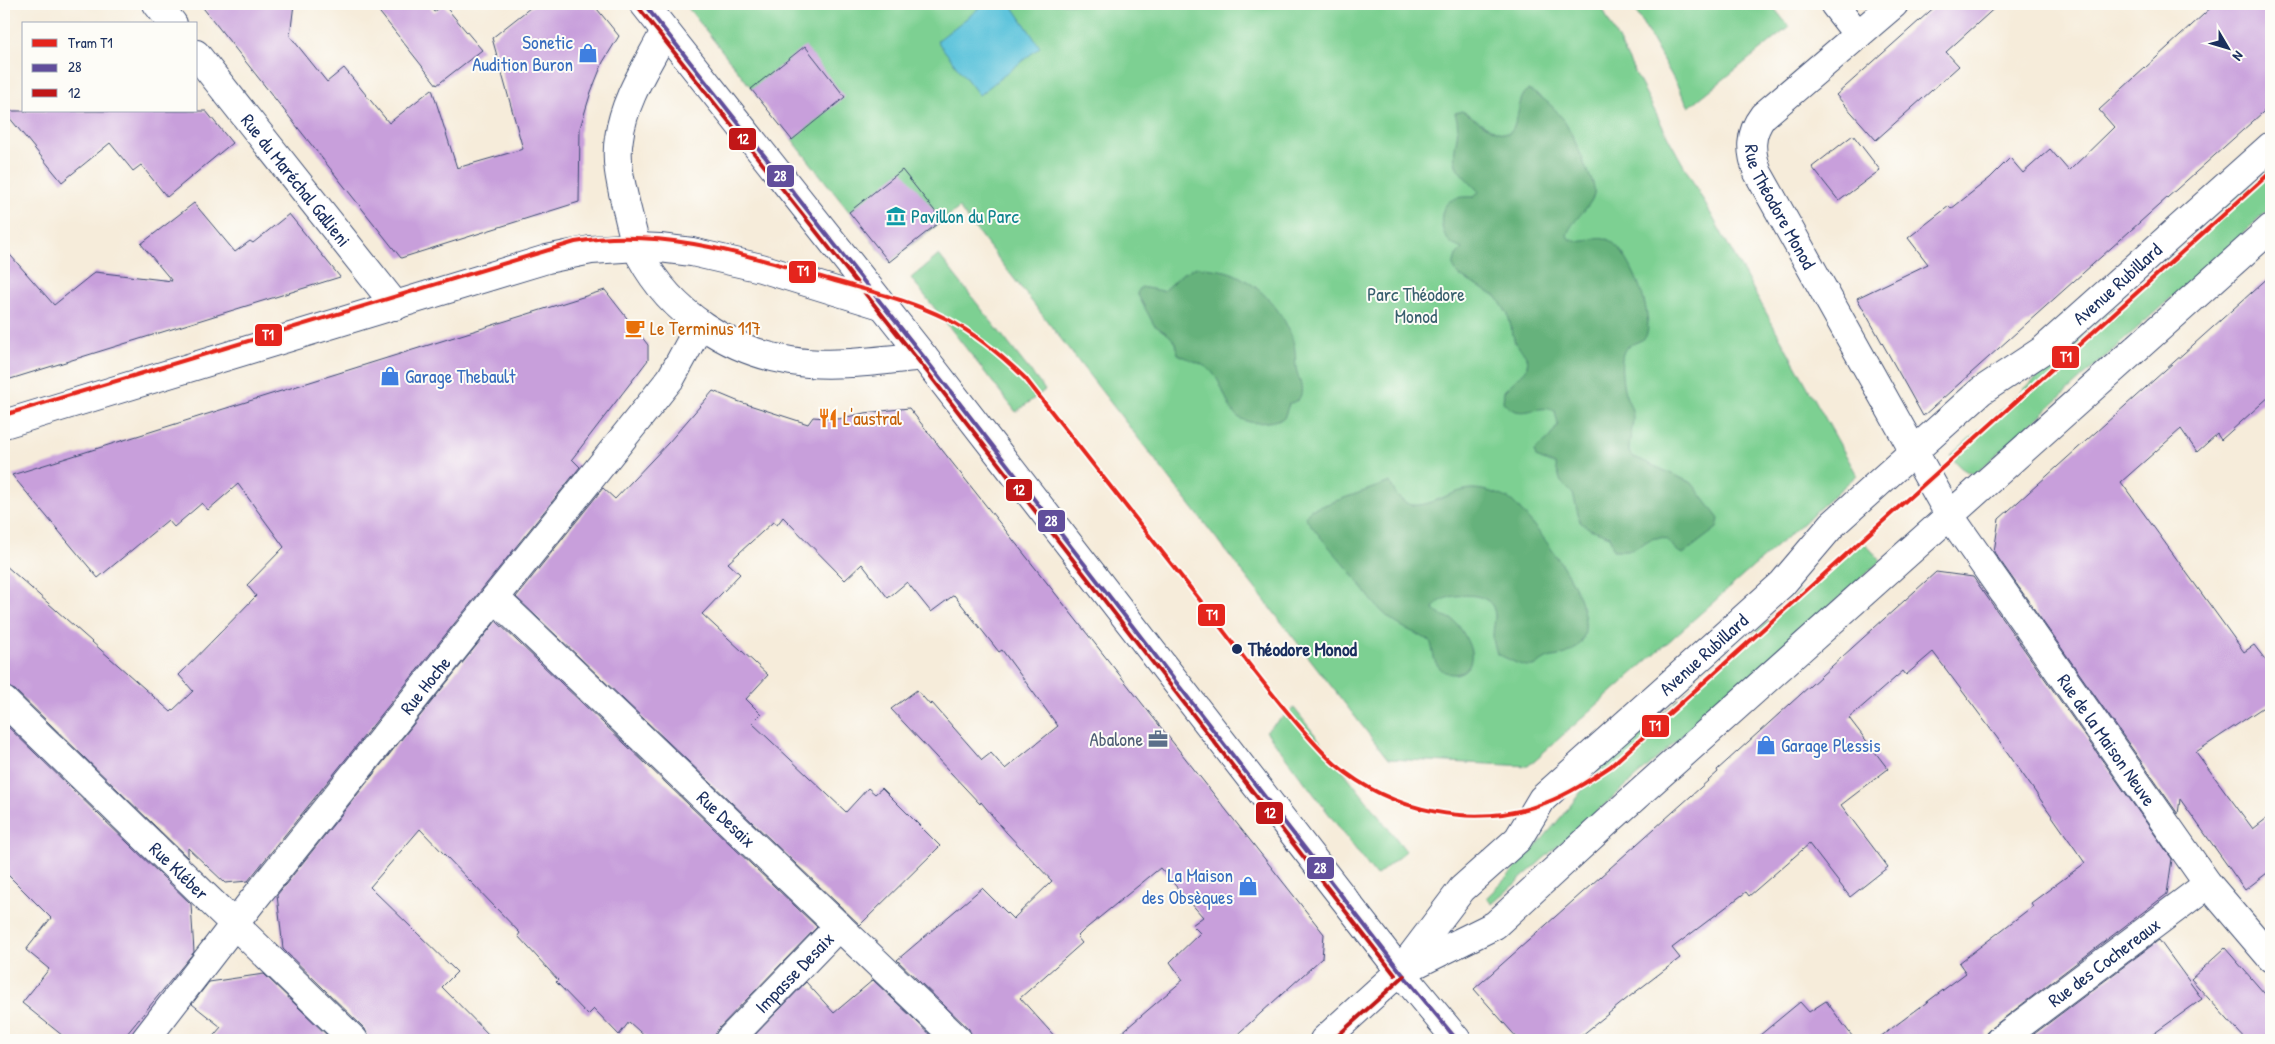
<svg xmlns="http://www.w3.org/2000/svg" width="2275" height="1044" viewBox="0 0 2275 1044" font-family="'Patrick Hand',sans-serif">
<rect width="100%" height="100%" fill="#fdfcf7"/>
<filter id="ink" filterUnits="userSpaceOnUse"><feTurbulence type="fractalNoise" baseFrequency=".02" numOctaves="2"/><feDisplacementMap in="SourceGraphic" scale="10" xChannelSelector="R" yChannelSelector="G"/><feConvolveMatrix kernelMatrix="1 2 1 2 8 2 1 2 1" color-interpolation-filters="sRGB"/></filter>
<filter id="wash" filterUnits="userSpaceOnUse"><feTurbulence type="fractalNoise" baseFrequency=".0096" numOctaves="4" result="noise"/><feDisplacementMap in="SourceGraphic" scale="20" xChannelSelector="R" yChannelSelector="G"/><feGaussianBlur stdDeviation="1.12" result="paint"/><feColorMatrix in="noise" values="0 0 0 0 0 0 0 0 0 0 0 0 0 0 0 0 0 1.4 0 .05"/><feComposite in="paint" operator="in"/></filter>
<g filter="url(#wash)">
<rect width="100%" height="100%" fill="#f6ecda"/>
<path fill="#7dd092" stroke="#4c8078" d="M 685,4 L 1600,4 L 1670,141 L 1857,475 L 1528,766 L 1388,759 L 959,208 L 889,262 Z
M 1632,4 L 1771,4 L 1789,27 L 1689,107 Z
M 2271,167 L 2271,208 L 1975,474 C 1963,471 1957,466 1951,455 Z
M 939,255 L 1045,390 L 1016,412 L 911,278 Z
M 1861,539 L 1881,561 L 1492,904 L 1486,898 C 1528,857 1561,820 1595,773 Z
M 1294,708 L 1406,851 L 1376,876 L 1266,731 Z"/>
<path fill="#66b27c" stroke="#40706d" d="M 1528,90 C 1563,106 1573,136 1586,168 C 1589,175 1596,186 1594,194 C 1591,208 1572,219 1567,235 L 1569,239 C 1574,240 1580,242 1584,241 C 1593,240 1598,235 1607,239 C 1629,248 1653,311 1647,334 C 1644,345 1623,340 1622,359 C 1621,367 1622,381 1624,389 C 1626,399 1633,407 1633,418 C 1633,427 1628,446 1629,452 L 1632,456 L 1692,483 L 1719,519 L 1717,528 L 1683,554 C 1674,552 1672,540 1662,538 C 1650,536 1642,546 1632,549 C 1626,551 1619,550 1613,550 L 1610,536 L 1590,529 L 1580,522 L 1573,494 L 1561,482 L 1555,465 L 1536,457 L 1534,451 L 1549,438 L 1558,425 L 1555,411 C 1537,402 1521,423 1503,402 L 1504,391 L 1526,370 L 1528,361 L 1525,354 L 1515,343 L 1508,315 L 1497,297 L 1458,275 L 1453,266 L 1456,255 L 1462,249 C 1459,247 1454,246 1451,243 C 1440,234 1437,210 1450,201 C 1457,196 1466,197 1474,197 L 1479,192 C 1473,185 1458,172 1456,165 C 1450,150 1463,133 1455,113 L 1462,111 C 1477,118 1493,135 1509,133 C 1521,122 1516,98 1528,90 Z
M 1196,267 C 1208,269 1223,269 1234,274 C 1261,286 1285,313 1293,341 C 1296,350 1295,359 1296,368 C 1298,379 1306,390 1298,400 L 1289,404 L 1284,418 C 1267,424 1240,428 1230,407 C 1224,395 1220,381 1212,372 C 1204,363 1189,360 1178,354 L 1176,343 L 1169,335 L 1154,325 L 1137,293 L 1141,287 L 1163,291 L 1183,273 Z
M 1390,482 C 1409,529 1441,490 1473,489 C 1484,489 1505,495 1513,502 C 1518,507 1523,513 1528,519 C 1552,546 1628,647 1553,657 C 1545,658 1543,662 1536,665 C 1524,670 1508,658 1497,654 C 1495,648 1493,641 1493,635 C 1493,629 1495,622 1495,616 C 1494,595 1472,594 1456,596 C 1448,597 1437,600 1434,609 C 1438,616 1444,615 1451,619 C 1459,623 1467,639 1470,648 C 1478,671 1449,685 1436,663 C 1433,658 1433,647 1430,641 C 1419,634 1406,630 1396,623 C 1376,610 1364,589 1350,571 C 1334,552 1320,538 1305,517 L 1310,510 Z"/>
<path fill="#5fc4dc" stroke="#3d7a9d" d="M 985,4 L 1011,4 L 1040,47 L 979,95 L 937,41 Z"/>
<g id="blocks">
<path fill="#c89fdb" d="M 200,4 L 294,4 L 290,36 L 327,82 L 344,68 L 389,123 L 432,89 L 457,168 L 523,149 L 492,38 L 535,4 L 593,4 L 619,36 L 603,62 L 591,92 L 580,128 L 579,202 L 401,258 Z
M 373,4 L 427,4 L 434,12 L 444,5 L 482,50 L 437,85 Z
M 1938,4 L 1999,4 L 1946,52 L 1959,66 L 1876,140 L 1836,95 Z
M 2215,4 L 2271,4 L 2271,105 L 1923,416 L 1857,298 L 1928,264 L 1908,238 L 1949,206 L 1951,209 L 1990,178 L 2010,158 L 2023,173 L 2050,149 L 2069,171 L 2114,127 L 2099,110 Z
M 805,46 L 845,97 L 792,140 L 751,89 Z
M 4,111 L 206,111 L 232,143 L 167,197 L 141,165 L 133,171 L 110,143 L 62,182 Z
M 1853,135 L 1880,170 L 1839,201 L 1812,167 Z
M 902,170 L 942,220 L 889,262 L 849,212 Z
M 194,203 L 235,252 L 250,241 L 253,243 L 289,214 L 340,277 L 4,381 L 4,248 L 54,305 L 95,272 L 172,281 L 141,244 Z
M 2271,275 L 2271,395 L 2221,440 L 2217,434 L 2197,452 L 2181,429 L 2121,482 L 2244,652 L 2254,645 L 2271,667 L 2271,702 L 2196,752 L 2253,829 L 2271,815 L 2271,870 L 2245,890 L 2180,799 L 2178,814 L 1994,552 L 1999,519 Z
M 605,290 L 648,345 L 648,360 L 572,459 L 580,467 L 248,881 L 225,883 L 188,848 L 188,858 L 15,690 L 4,686 L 4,564 L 171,712 L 193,691 L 179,675 L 256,596 L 247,585 L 284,547 L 238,484 L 208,510 L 202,503 L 174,527 L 168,520 L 98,578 L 12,475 Z
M 713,391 L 737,401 L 808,424 L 813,417 L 839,419 L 864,413 L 909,408 L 1324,934 L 1322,958 L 1231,1040 L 1113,1040 L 1183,980 L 1170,962 L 1200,933 L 1192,925 L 1203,917 L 1160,868 L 1083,931 L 1077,937 L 1082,943 L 1020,998 L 1058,1040 L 973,1040 L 969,1029 L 897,960 L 982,888 L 1013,919 L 1052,881 L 1006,832 L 981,802 L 980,804 L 891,709 L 917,690 L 930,705 L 932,703 L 982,760 L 991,753 L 1005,769 L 1058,726 L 1002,650 L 999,652 L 954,595 L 931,612 L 907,582 L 888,598 L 862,564 L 845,580 L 783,517 L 777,525 L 773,522 L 728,563 L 740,574 L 702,614 L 768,675 L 746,699 L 761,714 L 752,723 L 846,812 L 868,788 L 875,794 L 882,788 L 940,846 L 860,925 L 516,597 L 603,488 L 615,499 L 669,442 Z
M 1936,572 L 1973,577 L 2172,859 L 2167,894 L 1991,1028 L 1986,1033 L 1985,1040 L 1876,1040 L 1966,973 L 1959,963 L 2033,906 L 2031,903 L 2085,863 L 1998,739 L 1933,652 L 1906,675 L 1903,671 L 1849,718 L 1888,769 L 1841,805 L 1888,867 L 1850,897 L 1809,844 L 1749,896 L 1746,892 L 1672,948 L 1680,958 L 1629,997 L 1576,1040 L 1519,1040 L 1474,989 L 1718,772 L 1717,770 Z
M 496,621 L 817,927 L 718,1029 L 714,1040 L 649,1040 L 629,1022 L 619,1035 L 594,1009 L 588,1015 L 556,982 L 558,980 L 518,936 L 520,933 L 420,829 L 370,887 L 457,972 L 442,987 L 494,1040 L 369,1040 L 365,1029 L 283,949 L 277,895 Z
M 4,723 L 191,904 L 194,952 L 122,1040 L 68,1040 L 22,1003 L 49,969 L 26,950 L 51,918 L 4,871 Z
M 2159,940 L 2202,999 L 2145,1040 L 2026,1040 Z
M 2225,948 L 2271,1001 L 2271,1040 L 2246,1040 L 2191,979 Z
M 264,974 L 332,1040 L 210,1040 L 221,1027 L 192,1004 L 209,982 Z
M 873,980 L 936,1040 L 750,1040 L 806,982 L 834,1013 Z
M 1826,1001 L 1855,1040 L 1754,1040 L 1800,1002 L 1809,1012 Z"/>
</g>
</g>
<g filter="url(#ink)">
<use href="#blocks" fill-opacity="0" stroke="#3c4b71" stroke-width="1"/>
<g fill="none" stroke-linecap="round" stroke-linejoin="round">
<defs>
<g id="minor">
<path d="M 157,4 L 173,24"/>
<path d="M 644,4 L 923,356 L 1400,971 L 1457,1040"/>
<path d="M 1834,4 L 1858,35"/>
<path id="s1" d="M 1894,4 L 1763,116 C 1749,134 1750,152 1758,173 L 1950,516 L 2208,884 L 2271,958"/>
<path d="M 665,31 C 647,66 624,99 619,138 C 615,161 621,184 626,206 C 630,220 634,244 641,257 C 671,313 729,351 791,361 C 832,368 883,360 923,356"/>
<path id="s2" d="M 196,54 L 396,306"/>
<path d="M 4,424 L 547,259 L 591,250 L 638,247 L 660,248 L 692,252 L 761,268 L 881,305"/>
<path id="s3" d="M 495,598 L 958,1040"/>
<path id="s4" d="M 4,701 L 354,1040"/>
<path id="s5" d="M 145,1040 L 250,904 L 671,378 L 700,325"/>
<path id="s6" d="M 729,1040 L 839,926"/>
<path id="s7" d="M 2000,1040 L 2208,884"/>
</g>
<g id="major">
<path d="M 1404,970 L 1495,925 L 1606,823 L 2271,228"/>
<path id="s8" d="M 1324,1040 L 1400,971 L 1462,889 L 1518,839 L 1542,799 L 1782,584 L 1832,525 L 1962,408 L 1981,391 L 2043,350 L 2271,146"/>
</g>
</defs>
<use href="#minor" stroke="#3c4b71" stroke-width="30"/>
<use href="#major" stroke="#3c4b71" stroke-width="30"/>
<use href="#minor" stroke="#fff" stroke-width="28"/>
<use href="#major" stroke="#fff" stroke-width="28"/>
<defs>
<path id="bus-1" d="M 644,4 L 923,356 L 1400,971 L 1457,1040"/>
<path id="bus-2" d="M 639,8 L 918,360 L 1395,975
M 1333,1040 L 1404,976"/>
</defs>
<use href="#bus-1" stroke="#fdfcf7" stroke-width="8"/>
<use href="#bus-2" stroke="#fdfcf7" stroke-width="8"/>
<use href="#bus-1" stroke="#614e9b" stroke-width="4"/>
<use href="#bus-2" stroke="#c11718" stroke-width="4"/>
<defs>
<path id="tram-1" d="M 4,415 L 575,242 C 663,226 752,257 835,281 C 873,292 911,301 947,319 C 976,334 1001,355 1025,378 C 1084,453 1144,528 1203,604 C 1233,643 1262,683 1294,720 C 1307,735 1320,751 1335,764 C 1391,812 1475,830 1545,803 C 1569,794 1590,780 1611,766 L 2271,172"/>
</defs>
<use href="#tram-1" stroke="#fdfcf7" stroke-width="8"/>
<use href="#tram-1" stroke="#e5251d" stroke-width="4"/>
</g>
</g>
<defs>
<symbol id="shop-bare" viewBox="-9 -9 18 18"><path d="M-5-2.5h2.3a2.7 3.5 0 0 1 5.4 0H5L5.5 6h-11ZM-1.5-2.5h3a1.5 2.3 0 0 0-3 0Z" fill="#3f7fe0" stroke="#fdfcf7" stroke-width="2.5" paint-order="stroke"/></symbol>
<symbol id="museum-bare" viewBox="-9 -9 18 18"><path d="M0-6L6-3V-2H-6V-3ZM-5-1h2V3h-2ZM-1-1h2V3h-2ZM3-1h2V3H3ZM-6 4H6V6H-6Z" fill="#0f9aa8" stroke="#fdfcf7" stroke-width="2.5" paint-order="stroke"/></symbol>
<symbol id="cafe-bare" viewBox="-9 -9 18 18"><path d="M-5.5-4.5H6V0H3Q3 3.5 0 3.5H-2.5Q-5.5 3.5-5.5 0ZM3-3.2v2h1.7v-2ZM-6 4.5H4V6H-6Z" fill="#e8710a" stroke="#fdfcf7" stroke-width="2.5" paint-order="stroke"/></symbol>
<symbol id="restaurant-bare" viewBox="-9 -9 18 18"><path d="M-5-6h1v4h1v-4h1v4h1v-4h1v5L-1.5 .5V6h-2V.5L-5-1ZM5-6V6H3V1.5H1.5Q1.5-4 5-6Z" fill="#e8710a" stroke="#fdfcf7" stroke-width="2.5" paint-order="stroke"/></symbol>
<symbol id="office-bare" viewBox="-9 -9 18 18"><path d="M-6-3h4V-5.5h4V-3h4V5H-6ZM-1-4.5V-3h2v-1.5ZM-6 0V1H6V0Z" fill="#5c6f8a" stroke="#fdfcf7" stroke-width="2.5" paint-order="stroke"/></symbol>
</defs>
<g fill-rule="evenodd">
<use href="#shop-bare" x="574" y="39" width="28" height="28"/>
<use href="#museum-bare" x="882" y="202" width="28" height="28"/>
<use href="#cafe-bare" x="621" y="314" width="28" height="28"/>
<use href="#shop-bare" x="376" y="362" width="28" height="28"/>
<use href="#restaurant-bare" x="814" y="404" width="28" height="28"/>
<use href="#office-bare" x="1144" y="725" width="28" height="28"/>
<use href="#shop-bare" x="1752" y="731" width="28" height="28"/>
<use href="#shop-bare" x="1234" y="872" width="28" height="28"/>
</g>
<circle fill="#1b2f5e" stroke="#fdfcf7" stroke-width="2" cx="1237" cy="649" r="6"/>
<g text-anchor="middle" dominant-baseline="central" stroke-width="4" stroke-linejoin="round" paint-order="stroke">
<g font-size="19" fill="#366cbe" stroke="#fdfcf7" text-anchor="end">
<text x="573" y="42">Sonetic<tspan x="573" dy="22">Audition Buron</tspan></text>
<text x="405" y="376" text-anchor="start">Garage Thebault</text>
<text x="1781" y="745" text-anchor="start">Garage Plessis</text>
<text x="1233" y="875">La Maison<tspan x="1233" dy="22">des Obsèques</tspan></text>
</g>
<g font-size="19" fill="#1b2f5e" stroke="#fdfcf7">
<text stroke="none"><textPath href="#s2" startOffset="161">Rue du Maréchal Gallieni</textPath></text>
<text stroke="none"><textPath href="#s1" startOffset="272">Rue Théodore Monod</textPath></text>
<text stroke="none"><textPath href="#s8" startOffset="1101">Avenue Rubillard</textPath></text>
<text stroke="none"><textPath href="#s8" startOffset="544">Avenue Rubillard</textPath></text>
<text stroke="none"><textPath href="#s5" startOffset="452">Rue Hoche</textPath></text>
<text stroke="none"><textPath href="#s1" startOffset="899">Rue de la Maison Neuve</textPath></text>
<text stroke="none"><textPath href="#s3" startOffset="320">Rue Desaix</textPath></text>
<text stroke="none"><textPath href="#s4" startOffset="244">Rue Kléber</textPath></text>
<text stroke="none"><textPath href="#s7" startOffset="130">Rue des Cochereaux</textPath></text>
<text stroke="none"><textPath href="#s6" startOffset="94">Impasse Desaix</textPath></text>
</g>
<g font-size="19" fill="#0d838f" stroke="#fdfcf7" text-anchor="start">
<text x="911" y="216">Pavillon du Parc</text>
</g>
<g font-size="19" fill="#385f6e" stroke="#fdfcf7">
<text x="1416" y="294">Parc Théodore<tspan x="1416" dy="22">Monod</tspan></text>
</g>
<g font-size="19" fill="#c56008" stroke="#fdfcf7" text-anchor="start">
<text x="650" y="328">Le Terminus 117</text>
<text x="843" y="418">L'austral</text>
</g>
<g font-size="19" font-weight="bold" fill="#1b2f5e" stroke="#fdfcf7" text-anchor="start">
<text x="1248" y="649">Théodore Monod</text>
</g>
<g font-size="19" fill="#4e5e75" stroke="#fdfcf7" text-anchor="end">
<text x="1143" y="739">Abalone</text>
</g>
</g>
<g stroke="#fdfcf7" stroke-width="2">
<rect x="728" y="127" width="29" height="24" rx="5" fill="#c11718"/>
<rect x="766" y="164" width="29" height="24" rx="5" fill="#614e9b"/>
<rect x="788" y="260" width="29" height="24" rx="5" fill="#e5251d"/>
<rect x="254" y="323" width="29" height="24" rx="5" fill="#e5251d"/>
<rect x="2051" y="345" width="29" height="24" rx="5" fill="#e5251d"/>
<rect x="1005" y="478" width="28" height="24" rx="5" fill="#c11718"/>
<rect x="1037" y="509" width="29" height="24" rx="5" fill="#614e9b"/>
<rect x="1197" y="603" width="29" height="24" rx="5" fill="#e5251d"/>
<rect x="1641" y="714" width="29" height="24" rx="5" fill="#e5251d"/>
<rect x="1255" y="801" width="29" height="24" rx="5" fill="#c11718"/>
<rect x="1306" y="856" width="29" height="24" rx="5" fill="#614e9b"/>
</g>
<g font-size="14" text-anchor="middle" font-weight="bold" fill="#fff">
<text x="743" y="144">12</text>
<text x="780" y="181">28</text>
<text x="803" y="276">T1</text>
<text x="268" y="340">T1</text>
<text x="2066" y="362">T1</text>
<text x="1019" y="495">12</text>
<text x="1051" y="526">28</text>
<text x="1212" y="620">T1</text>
<text x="1655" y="731">T1</text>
<text x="1270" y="818">12</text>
<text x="1320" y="873">28</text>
</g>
<rect width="2275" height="1044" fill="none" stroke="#fdfcf7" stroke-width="20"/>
<rect x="22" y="22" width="175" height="90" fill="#fdfcf7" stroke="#a3aaba"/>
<rect x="32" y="39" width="25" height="8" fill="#e5251d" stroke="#a3aaba"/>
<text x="68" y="48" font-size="15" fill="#1b2f5e">Tram T1</text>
<rect x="32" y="64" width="25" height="8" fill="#614e9b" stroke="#a3aaba"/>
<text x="68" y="72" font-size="15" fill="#1b2f5e">28</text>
<rect x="32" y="89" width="25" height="8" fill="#c11718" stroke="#a3aaba"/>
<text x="68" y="98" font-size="15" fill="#1b2f5e">12</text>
<g transform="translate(2228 48) rotate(128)" stroke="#fdfcf7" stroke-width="4" paint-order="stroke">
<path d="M0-4L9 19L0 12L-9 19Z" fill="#1b2f5e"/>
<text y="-8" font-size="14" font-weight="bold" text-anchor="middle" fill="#1b2f5e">N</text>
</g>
</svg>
